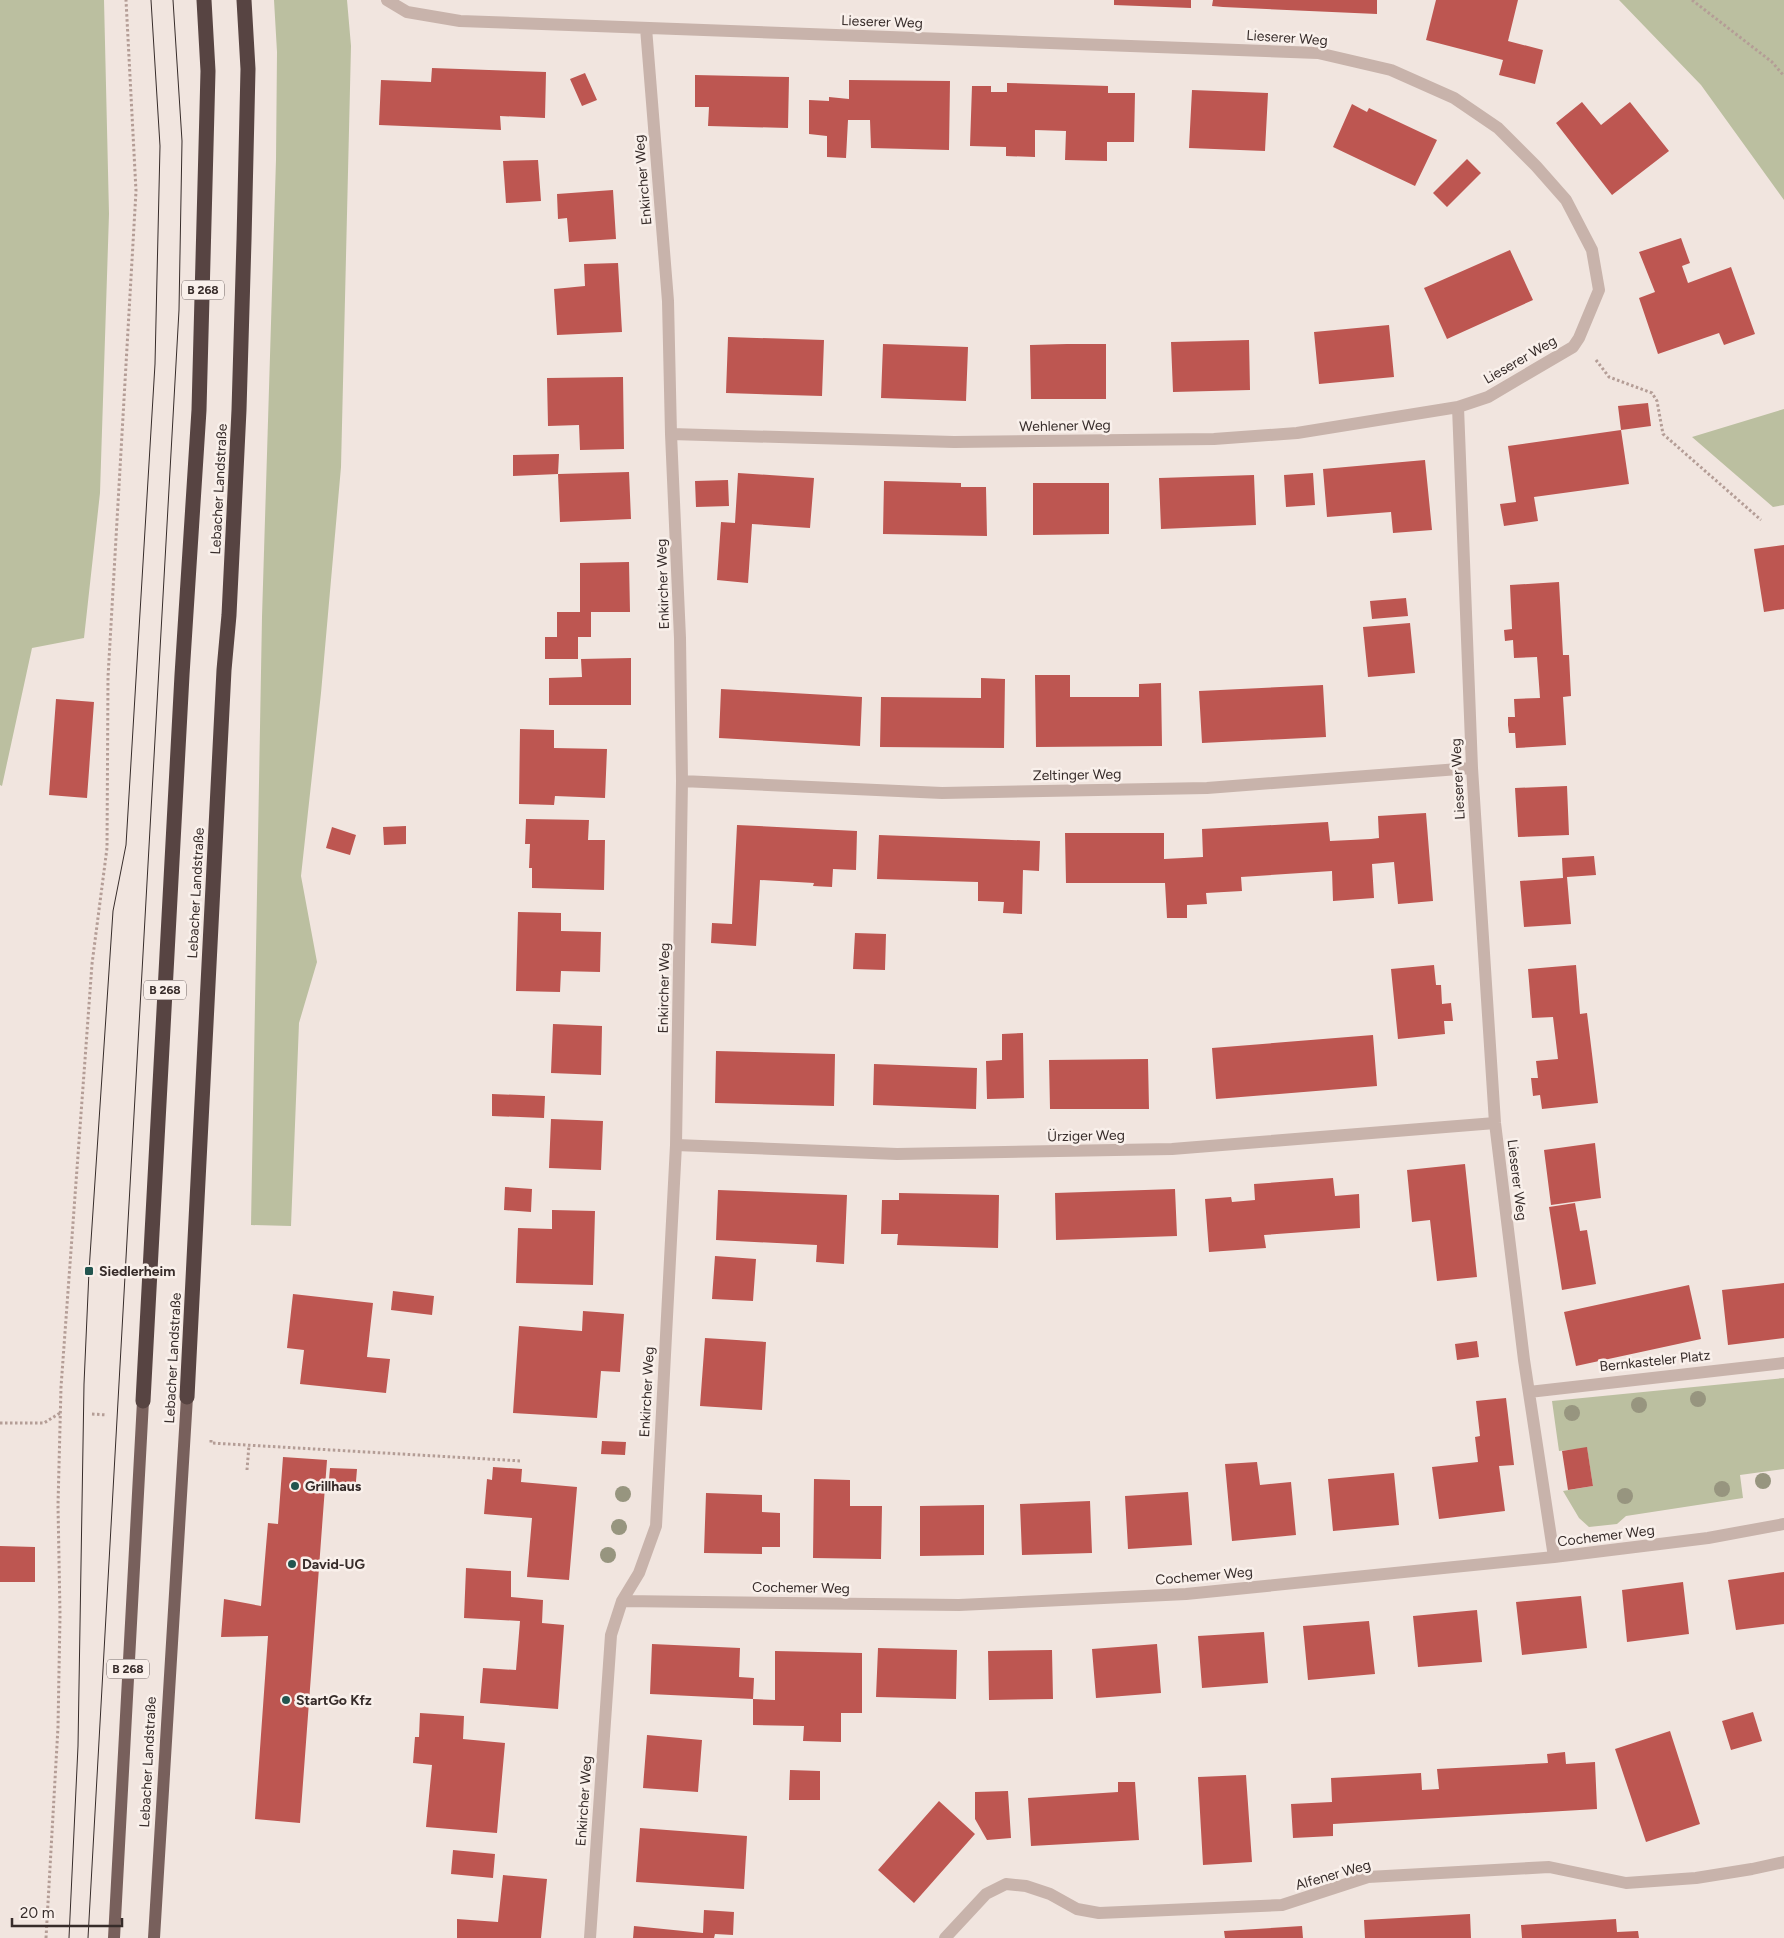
<svg xmlns="http://www.w3.org/2000/svg" width="1784" height="1938" viewBox="0 0 1784 1938" font-family="Figtree,sans-serif">
<rect width="100%" height="100%" fill="#f1e5df"/>
<path fill="#bbbfa0" d="M 0,0 L 104,0 L 109,214 L 100,493 L 84,638 L 32,648 L 2,786 L 0,785 Z
M 274,0 L 347,0 L 351,46 L 341,467 L 321,693 L 301,876 L 317,962 L 299,1023 L 291,1226 L 251,1225 L 262,617 L 276,160 L 277,52 Z
M 1619,0 L 1784,0 L 1784,200 L 1701,85 Z
M 1784,409 L 1784,505 L 1773,507 L 1692,437 Z
M 1784,1378 L 1784,1469 L 1740,1475 L 1743,1498 L 1626,1516 L 1617,1524 L 1589,1527 L 1579,1518 L 1563,1491 L 1593,1486 L 1587,1448 L 1559,1451 L 1552,1401 Z"/>
<path fill="#bd5651" d="M 1114,0 L 1191,0 L 1191,8 L 1114,5 Z
M 1213,0 L 1377,0 L 1377,14 L 1223,7 L 1212,6 Z
M 1436,0 L 1518,0 L 1508,41 L 1543,50 L 1535,84 L 1499,75 L 1503,60 L 1426,40 Z
M 432,68 L 546,72 L 545,118 L 500,116 L 501,130 L 379,125 L 381,80 L 431,82 Z
M 585,73 L 597,100 L 582,106 L 570,79 Z
M 695,75 L 789,77 L 788,128 L 708,126 L 709,107 L 695,107 Z
M 849,80 L 950,81 L 949,150 L 871,148 L 870,120 L 848,120 L 846,158 L 827,157 L 827,136 L 809,134 L 809,100 L 829,101 L 829,97 L 849,99 Z
M 1007,83 L 1108,86 L 1108,93 L 1135,93 L 1134,142 L 1107,142 L 1107,161 L 1065,160 L 1066,131 L 1035,130 L 1035,157 L 1006,156 L 1006,147 L 970,146 L 972,86 L 991,86 L 991,92 L 1007,92 Z
M 1192,90 L 1268,93 L 1265,151 L 1189,148 Z
M 1582,102 L 1601,125 L 1630,102 L 1669,151 L 1612,195 L 1556,123 Z
M 1352,104 L 1367,112 L 1369,108 L 1437,140 L 1415,186 L 1333,147 Z
M 1467,159 L 1481,173 L 1447,207 L 1433,193 Z
M 538,160 L 541,201 L 506,203 L 503,161 Z
M 613,190 L 616,239 L 569,242 L 567,218 L 558,219 L 557,194 Z
M 1681,238 L 1690,263 L 1682,266 L 1688,283 L 1731,267 L 1755,334 L 1724,345 L 1719,333 L 1658,354 L 1639,298 L 1655,292 L 1639,252 Z
M 1510,250 L 1533,300 L 1447,339 L 1424,288 Z
M 618,263 L 622,332 L 557,335 L 554,289 L 585,286 L 584,264 Z
M 1389,325 L 1394,377 L 1319,384 L 1314,332 Z
M 728,337 L 824,340 L 822,396 L 726,393 Z
M 1249,340 L 1250,390 L 1173,392 L 1171,342 Z
M 883,344 L 968,347 L 966,401 L 881,398 Z
M 1067,344 L 1106,344 L 1106,399 L 1031,399 L 1030,345 Z
M 623,377 L 624,449 L 580,450 L 579,425 L 548,426 L 547,378 Z
M 1648,403 L 1651,426 L 1621,430 L 1618,406 Z
M 1621,430 L 1629,484 L 1534,497 L 1538,521 L 1504,526 L 1500,504 L 1516,502 L 1508,446 Z
M 559,454 L 558,474 L 513,476 L 513,455 Z
M 1425,460 L 1432,530 L 1393,533 L 1391,512 L 1327,517 L 1323,469 Z
M 629,472 L 631,519 L 560,522 L 558,474 Z
M 738,473 L 814,478 L 810,528 L 752,524 L 748,583 L 717,580 L 721,522 L 735,523 Z
M 1313,473 L 1315,505 L 1286,507 L 1284,475 Z
M 1254,475 L 1256,525 L 1161,529 L 1159,478 Z
M 728,480 L 729,506 L 696,507 L 695,481 Z
M 884,481 L 961,483 L 961,487 L 986,487 L 987,536 L 883,534 Z
M 1033,483 L 1109,483 L 1109,534 L 1033,535 Z
M 1784,545 L 1784,609 L 1764,612 L 1754,549 Z
M 629,562 L 630,612 L 591,612 L 591,637 L 578,637 L 578,659 L 545,659 L 545,637 L 557,637 L 557,612 L 580,612 L 580,563 Z
M 1559,582 L 1563,655 L 1569,655 L 1571,696 L 1563,697 L 1566,745 L 1516,748 L 1515,733 L 1509,733 L 1508,725 L 1508,717 L 1515,717 L 1514,699 L 1540,698 L 1537,657 L 1514,658 L 1513,640 L 1505,641 L 1504,630 L 1512,629 L 1510,585 Z
M 1406,598 L 1408,616 L 1372,619 L 1370,601 Z
M 1410,623 L 1415,673 L 1368,677 L 1363,627 Z
M 631,658 L 631,705 L 549,705 L 549,678 L 582,677 L 581,659 Z
M 1035,675 L 1070,675 L 1070,697 L 1139,697 L 1139,684 L 1161,683 L 1162,746 L 1036,747 Z
M 981,678 L 1005,679 L 1004,748 L 880,747 L 881,697 L 981,698 Z
M 1323,685 L 1326,737 L 1202,743 L 1199,691 Z
M 721,689 L 862,697 L 860,746 L 719,738 Z
M 56,699 L 94,702 L 87,798 L 49,795 Z
M 520,729 L 554,730 L 554,748 L 607,749 L 605,798 L 555,796 L 554,805 L 519,804 Z
M 1567,786 L 1569,835 L 1518,837 L 1515,788 Z
M 1426,813 L 1433,901 L 1398,904 L 1394,862 L 1372,864 L 1374,898 L 1333,901 L 1332,871 L 1241,877 L 1242,891 L 1206,893 L 1207,904 L 1187,905 L 1187,918 L 1167,918 L 1165,883 L 1066,883 L 1065,833 L 1164,833 L 1164,859 L 1184,858 L 1203,857 L 1202,829 L 1328,822 L 1330,841 L 1371,839 L 1379,838 L 1378,816 Z
M 526,819 L 589,820 L 588,840 L 605,840 L 604,890 L 532,888 L 532,868 L 529,868 L 530,844 L 525,844 Z
M 737,825 L 857,831 L 856,870 L 833,869 L 832,887 L 813,886 L 814,883 L 760,880 L 756,946 L 711,943 L 712,923 L 732,924 Z
M 406,826 L 406,844 L 384,845 L 383,827 Z
M 332,827 L 356,835 L 350,855 L 326,848 Z
M 879,835 L 1040,841 L 1039,871 L 1023,870 L 1022,914 L 1003,913 L 1004,902 L 978,901 L 978,882 L 877,879 Z
M 1594,856 L 1596,875 L 1567,877 L 1571,924 L 1524,927 L 1520,881 L 1563,878 L 1562,858 Z
M 518,912 L 561,913 L 561,931 L 601,932 L 600,972 L 561,971 L 560,992 L 516,991 Z
M 855,933 L 886,934 L 885,970 L 853,969 Z
M 1434,965 L 1436,985 L 1441,985 L 1442,1004 L 1451,1003 L 1453,1021 L 1444,1021 L 1445,1034 L 1398,1039 L 1391,969 Z
M 1576,965 L 1580,1014 L 1587,1013 L 1598,1103 L 1542,1109 L 1540,1095 L 1533,1096 L 1531,1078 L 1538,1078 L 1536,1061 L 1558,1059 L 1553,1017 L 1532,1018 L 1528,969 Z
M 553,1024 L 602,1026 L 601,1075 L 551,1073 Z
M 1023,1033 L 1024,1098 L 987,1099 L 986,1061 L 1002,1060 L 1002,1034 Z
M 1373,1035 L 1377,1086 L 1216,1099 L 1212,1048 Z
M 716,1051 L 835,1054 L 834,1106 L 715,1103 Z
M 1148,1059 L 1149,1109 L 1050,1109 L 1049,1060 Z
M 874,1064 L 977,1068 L 976,1109 L 873,1105 Z
M 492,1094 L 545,1096 L 544,1118 L 492,1116 Z
M 551,1119 L 603,1121 L 601,1170 L 549,1168 Z
M 1595,1143 L 1601,1198 L 1551,1205 L 1544,1150 Z
M 1465,1164 L 1477,1277 L 1437,1281 L 1430,1220 L 1412,1222 L 1407,1170 Z
M 1333,1178 L 1335,1196 L 1359,1194 L 1360,1228 L 1264,1235 L 1266,1248 L 1209,1252 L 1205,1199 L 1231,1197 L 1232,1202 L 1255,1200 L 1254,1184 Z
M 505,1187 L 532,1189 L 531,1212 L 504,1210 Z
M 1175,1189 L 1177,1236 L 1056,1240 L 1055,1193 Z
M 718,1190 L 847,1195 L 844,1264 L 816,1262 L 817,1245 L 716,1240 Z
M 899,1193 L 999,1195 L 998,1248 L 897,1245 L 898,1234 L 881,1234 L 882,1200 L 899,1200 Z
M 1575,1203 L 1580,1231 L 1587,1230 L 1596,1284 L 1562,1290 L 1549,1207 Z
M 552,1210 L 595,1211 L 593,1285 L 516,1283 L 518,1228 L 552,1229 Z
M 715,1256 L 756,1259 L 753,1301 L 712,1299 Z
M 1784,1283 L 1784,1338 L 1728,1345 L 1722,1290 Z
M 1689,1285 L 1701,1339 L 1576,1366 L 1564,1312 Z
M 393,1291 L 434,1296 L 432,1315 L 391,1310 Z
M 293,1294 L 373,1303 L 367,1357 L 390,1359 L 386,1393 L 300,1384 L 304,1350 L 287,1348 Z
M 583,1311 L 624,1314 L 620,1372 L 601,1371 L 597,1418 L 513,1413 L 519,1326 L 582,1331 Z
M 705,1338 L 766,1342 L 762,1410 L 700,1406 Z
M 1477,1341 L 1479,1357 L 1457,1360 L 1455,1344 Z
M 1506,1398 L 1514,1465 L 1499,1466 L 1505,1511 L 1439,1519 L 1432,1467 L 1478,1462 L 1475,1437 L 1480,1436 L 1476,1401 Z
M 602,1441 L 626,1442 L 625,1455 L 601,1454 Z
M 1587,1447 L 1593,1486 L 1568,1490 L 1562,1451 Z
M 283,1457 L 327,1460 L 300,1823 L 255,1819 L 268,1636 L 221,1637 L 224,1599 L 261,1606 L 268,1523 L 278,1524 Z
M 1257,1462 L 1260,1485 L 1291,1482 L 1296,1535 L 1232,1541 L 1225,1464 Z
M 493,1467 L 522,1469 L 521,1482 L 577,1487 L 569,1580 L 527,1577 L 532,1518 L 484,1514 L 487,1479 L 492,1480 Z
M 330,1468 L 357,1469 L 355,1493 L 328,1491 Z
M 1394,1473 L 1399,1525 L 1333,1531 L 1328,1479 Z
M 814,1479 L 850,1480 L 850,1506 L 882,1506 L 881,1559 L 813,1558 Z
M 1188,1492 L 1192,1545 L 1128,1549 L 1125,1496 Z
M 706,1493 L 762,1495 L 762,1512 L 780,1513 L 780,1547 L 762,1547 L 762,1554 L 704,1553 Z
M 1090,1501 L 1092,1553 L 1022,1555 L 1020,1504 Z
M 984,1505 L 984,1555 L 920,1556 L 920,1506 Z
M 0,1546 L 35,1547 L 35,1582 L 0,1582 Z
M 466,1568 L 511,1571 L 511,1597 L 543,1600 L 542,1623 L 564,1625 L 558,1709 L 480,1703 L 483,1668 L 516,1670 L 520,1621 L 464,1618 Z
M 1784,1572 L 1784,1624 L 1736,1630 L 1728,1580 Z
M 1683,1582 L 1689,1634 L 1627,1642 L 1622,1590 Z
M 1581,1596 L 1587,1648 L 1522,1655 L 1516,1602 Z
M 1477,1610 L 1482,1662 L 1418,1667 L 1413,1616 Z
M 1369,1621 L 1375,1674 L 1308,1680 L 1303,1626 Z
M 1264,1632 L 1268,1683 L 1202,1688 L 1198,1636 Z
M 652,1644 L 740,1648 L 739,1677 L 754,1678 L 753,1699 L 650,1694 Z
M 1157,1644 L 1161,1693 L 1096,1698 L 1092,1649 Z
M 878,1648 L 957,1650 L 956,1699 L 876,1697 Z
M 1052,1650 L 1053,1699 L 989,1700 L 988,1651 Z
M 775,1651 L 862,1653 L 862,1713 L 841,1713 L 841,1742 L 803,1741 L 804,1726 L 753,1725 L 753,1699 L 775,1700 Z
M 1753,1712 L 1762,1741 L 1731,1750 L 1722,1721 Z
M 420,1713 L 464,1716 L 463,1739 L 505,1743 L 497,1833 L 426,1827 L 432,1765 L 413,1763 L 415,1737 L 419,1737 Z
M 1670,1731 L 1700,1824 L 1646,1842 L 1615,1749 Z
M 647,1735 L 702,1740 L 698,1792 L 643,1788 Z
M 1565,1752 L 1566,1764 L 1595,1762 L 1597,1809 L 1333,1824 L 1333,1836 L 1293,1838 L 1291,1804 L 1332,1802 L 1331,1778 L 1421,1773 L 1422,1790 L 1439,1789 L 1437,1769 L 1548,1763 L 1547,1754 Z
M 790,1770 L 820,1771 L 820,1800 L 789,1800 Z
M 1246,1775 L 1252,1862 L 1203,1865 L 1198,1777 Z
M 1118,1782 L 1135,1782 L 1139,1840 L 1031,1846 L 1028,1798 L 1118,1792 Z
M 1008,1791 L 1011,1838 L 987,1840 L 975,1819 L 975,1792 Z
M 939,1801 L 975,1834 L 914,1903 L 878,1870 Z
M 640,1828 L 747,1836 L 744,1889 L 636,1882 Z
M 453,1850 L 495,1854 L 493,1878 L 451,1874 Z
M 503,1875 L 547,1879 L 541,1938 L 457,1938 L 457,1919 L 498,1922 Z
M 704,1910 L 734,1912 L 733,1935 L 715,1934 L 714,1938 L 633,1938 L 634,1926 L 703,1933 Z
M 1470,1914 L 1471,1938 L 1365,1938 L 1364,1920 Z
M 1616,1919 L 1617,1932 L 1638,1931 L 1639,1938 L 1522,1938 L 1521,1925 Z
M 1302,1926 L 1303,1938 L 1225,1938 L 1224,1931 Z"/>
<g fill="none" stroke-linecap="round" stroke-linejoin="round">
<path stroke="#b49d96" stroke-width="3" stroke-dasharray="2.5 2.5" stroke-linecap="butt" d="M 1692,0 L 1772,62 L 1784,76
M 1596,360 L 1609,377 L 1652,393 L 1657,401 L 1663,434 L 1761,520
M 92,1414 L 107,1415
M 0,1423 L 44,1423 L 60,1413
M 211,1440 L 211,1443 L 522,1461
M 247,1470 L 249,1445
M 46,1938 L 58,1727 L 60,1615 L 58,1505 L 61,1387 L 92,964 L 107,848 L 108,677 L 136,191 L 126,0"/>
<path stroke="#c8b3ab" stroke-width="12" d="M 387,0 L 407,12 L 460,21 L 1318,53 L 1391,70 L 1454,98 L 1498,128 L 1536,166 L 1566,200 L 1592,250 L 1599,290 L 1579,338 L 1573,347 L 1488,397 L 1458,407 L 1472,768 L 1495,1123 L 1524,1360 L 1554,1557
M 671,434 L 954,442 L 1214,439 L 1297,433 L 1458,407
M 682,781 L 942,793 L 1207,788 L 1472,768
M 676,1145 L 897,1154 L 1172,1149 L 1495,1123
M 1529,1392 L 1784,1363
M 622,1601 L 959,1605 L 1186,1594 L 1554,1557 L 1708,1538 L 1784,1524
M 590,1938 L 611,1635 L 622,1601 L 639,1573 L 656,1526 L 676,1145 L 682,781 L 680,638 L 671,434 L 668,301 L 646,28
M 945,1938 L 986,1894 L 1006,1884 L 1026,1886 L 1050,1894 L 1077,1909 L 1099,1913 L 1282,1905 L 1368,1877 L 1549,1867 L 1626,1883 L 1696,1878 L 1752,1869 L 1784,1862"/>
<path stroke="#78605c" stroke-width="12" d="M 114,1938 L 143,1401
M 154,1938 L 187,1397"/>
<path stroke="#574442" stroke-width="15" d="M 187,1397 L 224,670 L 229,615 L 239,410 L 244,240 L 248,69 L 244,0
M 143,1401 L 182,675 L 199,410 L 208,71 L 204,0"/>
<path stroke="#372c2a" stroke-width="1" d="M 69,1938 L 78,1746 L 84,1384 L 89,1271 L 113,911 L 126,845 L 155,364 L 160,146 L 151,0
M 88,1938 L 179,310 L 182,141 L 173,0"/>
</g>
<g fill="#97957f">
<circle cx="1698" cy="1399" r="8"/>
<circle cx="1639" cy="1405" r="8"/>
<circle cx="1572" cy="1413" r="8"/>
<circle cx="1763" cy="1481" r="8"/>
<circle cx="1722" cy="1489" r="8"/>
<circle cx="623" cy="1494" r="8"/>
<circle cx="1625" cy="1496" r="8"/>
<circle cx="619" cy="1527" r="8"/>
<circle cx="608" cy="1555" r="8"/>
</g>
<g fill="#22554f" stroke="#f9f0eb" stroke-width="2">
<rect x="84" y="1266" width="10" height="10" rx="2.5"/>
<circle cx="295" cy="1486" r="5"/>
<circle cx="292" cy="1564" r="5"/>
<circle cx="286" cy="1700" r="5"/>
</g>
<g text-anchor="middle" dominant-baseline="central" stroke-width="5" stroke-linejoin="round" paint-order="stroke">
<g fill="#f9f0eb" stroke="#716764" stroke-width="1">
<rect x="182" y="280.5" width="42" height="19" rx="4"/>
<rect x="144" y="980.5" width="42" height="19" rx="4"/>
<rect x="107" y="1659.5" width="42" height="19" rx="4"/>
</g>
<g font-size="12" font-weight="bold" fill="#372c2a">
<text x="203" y="290">B 268</text>
<text x="165" y="990">B 268</text>
<text x="128" y="1669">B 268</text>
</g>
<g font-size="14" fill="#372c2a" stroke="#f9f0eb">
<text transform="translate(882 22) rotate(2)">Lieserer Weg</text>
<text transform="translate(1287 38) rotate(4)">Lieserer Weg</text>
<text transform="translate(643 180) rotate(-95)">Enkircher Weg</text>
<text transform="translate(1520 360) rotate(-30)">Lieserer Weg</text>
<text transform="translate(1065 426) rotate(-1)">Wehlener Weg</text>
<text transform="translate(219 489) rotate(-87)">Lebacher Landstraße</text>
<text transform="translate(663 584) rotate(-92)">Enkircher Weg</text>
<text transform="translate(1077 775) rotate(-1)">Zeltinger Weg</text>
<text transform="translate(1458 779) rotate(-93)">Lieserer Weg</text>
<text transform="translate(196 893) rotate(-87)">Lebacher Landstraße</text>
<text transform="translate(664 988) rotate(-89)">Enkircher Weg</text>
<text transform="translate(1086 1136) rotate(-1)">Ürziger Weg</text>
<text transform="translate(1517 1180) rotate(83)">Lieserer Weg</text>
<text transform="translate(173 1358) rotate(-87)">Lebacher Landstraße</text>
<text transform="translate(1655 1361) rotate(-6)">Bernkasteler Platz</text>
<text transform="translate(647 1392) rotate(-87)">Enkircher Weg</text>
<text transform="translate(1606 1536) rotate(-7)">Cochemer Weg</text>
<text transform="translate(1204 1576) rotate(-5)">Cochemer Weg</text>
<text transform="translate(801 1588) rotate(1)">Cochemer Weg</text>
<text transform="translate(148 1762) rotate(-87)">Lebacher Landstraße</text>
<text transform="translate(584 1801) rotate(-86)">Enkircher Weg</text>
<text transform="translate(1333 1875) rotate(-16)">Alfener Weg</text>
</g>
<g font-size="14" font-weight="bold" fill="#372c2a" stroke="#f9f0eb" text-anchor="start">
<text x="99" y="1271">Siedlerheim</text>
<text x="305" y="1486">Grillhaus</text>
<text x="302" y="1564">David-UG</text>
<text x="296" y="1700">StartGo Kfz</text>
</g>
</g>
<path d="M12 1918v8h110v-8" fill="none" stroke="#372c2a" stroke-width="2.5"/>
<text x="20" y="1918" font-size="15" fill="#372c2a" stroke="#f9f0eb" stroke-width="4" paint-order="stroke">20 m</text>
</svg>
